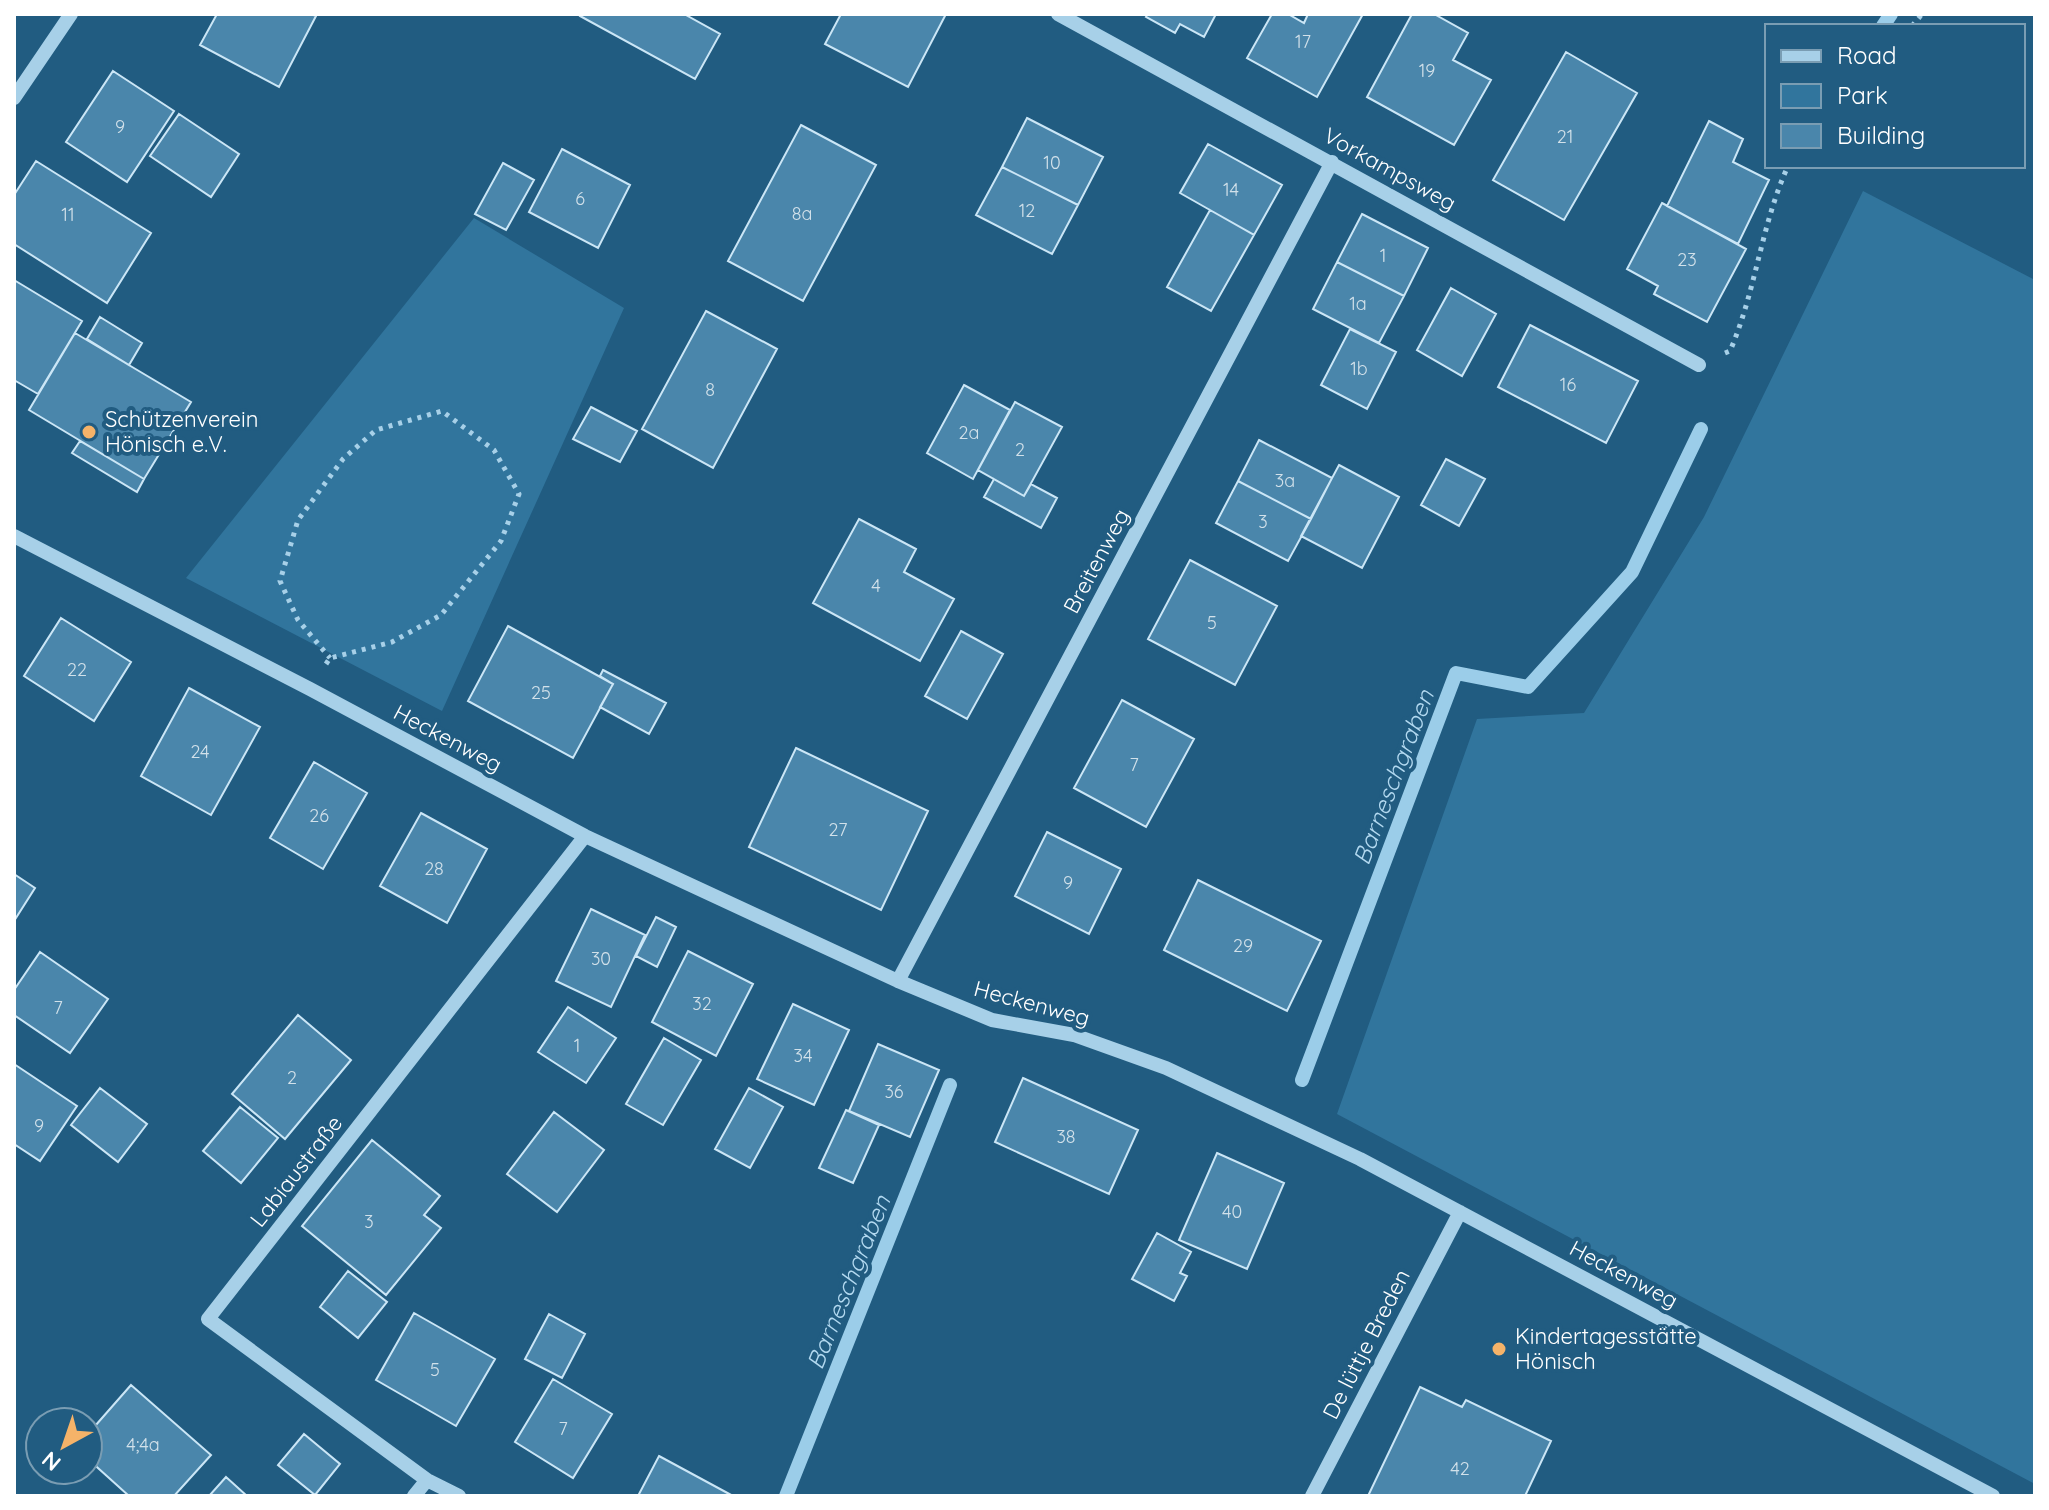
<svg xmlns="http://www.w3.org/2000/svg" width="2049" height="1510" viewBox="0 0 2049 1510" font-family="Quicksand,sans-serif">
<rect width="100%" height="100%" fill="#215c81"/>
<path fill="#31759d" d="M 1863,191 L 2035,280 L 2035,1484 L 1337,1114 L 1477,719 L 1584,713 L 1704,517 Z
M 474,218 L 624,308 L 442,711 L 186,578 Z"/>
<g fill="none" stroke-linecap="round" stroke-linejoin="round">
<path stroke="#9bcde9" stroke-width="14" d="M 1883,26 L 1891,14
M 1302,1080 L 1456,673 L 1528,687 L 1632,572 L 1701,429
M 786,1496 L 950,1085"/>
</g>
<path fill="#4a86ab" stroke="#cbe6f6" stroke-width="2" d="M 217,14 L 311,14 L 316,16 L 279,87 L 200,45 Z
M 581,14 L 684,14 L 720,34 L 695,79 L 580,16 Z
M 841,14 L 946,14 L 908,87 L 825,44 Z
M 1148,14 L 1216,14 L 1204,37 L 1180,24 L 1175,33 L 1146,17 Z
M 1272,14 L 1288,14 L 1304,23 L 1308,14 L 1363,14 L 1317,97 L 1247,58 Z
M 1412,14 L 1434,14 L 1468,33 L 1453,60 L 1491,80 L 1454,145 L 1367,97 Z
M 1566,52 L 1637,93 L 1564,220 L 1493,180 Z
M 113,71 L 174,111 L 127,182 L 66,142 Z
M 179,114 L 239,154 L 211,197 L 150,156 Z
M 1027,118 L 1103,157 L 1078,205 L 1002,167 Z
M 1709,121 L 1743,139 L 1733,162 L 1769,180 L 1738,244 L 1667,206 Z
M 801,125 L 876,165 L 803,301 L 728,261 Z
M 1208,144 L 1282,185 L 1254,235 L 1180,193 Z
M 562,149 L 630,185 L 598,248 L 529,212 Z
M 36,161 L 151,233 L 107,303 L 14,244 L 14,195 Z
M 503,163 L 534,180 L 506,230 L 475,214 Z
M 1002,167 L 1078,205 L 1052,254 L 976,215 Z
M 1662,203 L 1746,249 L 1707,322 L 1654,294 L 1658,286 L 1627,269 Z
M 1210,210 L 1254,235 L 1211,311 L 1167,287 Z
M 1362,214 L 1428,248 L 1404,296 L 1337,262 Z
M 1337,262 L 1404,296 L 1379,343 L 1313,309 Z
M 14,280 L 82,321 L 38,394 L 14,380 Z
M 1451,288 L 1496,314 L 1462,376 L 1417,350 Z
M 706,311 L 777,349 L 713,468 L 642,429 Z
M 100,317 L 142,343 L 129,365 L 87,339 Z
M 1530,325 L 1638,381 L 1606,443 L 1498,387 Z
M 1350,329 L 1396,352 L 1367,409 L 1321,385 Z
M 75,333 L 191,402 L 144,479 L 29,410 Z
M 964,385 L 1010,410 L 973,479 L 927,453 Z
M 1015,402 L 1062,427 L 1024,496 L 978,470 Z
M 591,407 L 637,431 L 620,462 L 573,439 Z
M 1259,440 L 1332,478 L 1311,519 L 1238,481 Z
M 80,441 L 144,479 L 137,492 L 72,453 Z
M 1446,459 L 1485,479 L 1459,526 L 1421,505 Z
M 1339,465 L 1399,497 L 1362,568 L 1301,536 Z
M 994,479 L 1024,496 L 1031,484 L 1057,498 L 1041,528 L 984,497 Z
M 1238,481 L 1311,519 L 1288,561 L 1216,523 Z
M 859,519 L 916,549 L 904,572 L 954,599 L 920,661 L 813,603 Z
M 1190,560 L 1277,606 L 1235,685 L 1148,639 Z
M 61,618 L 131,662 L 94,721 L 24,676 Z
M 508,626 L 613,684 L 573,758 L 468,701 Z
M 961,631 L 1003,654 L 967,719 L 925,696 Z
M 603,670 L 666,703 L 649,734 L 600,707 L 613,684 L 600,676 Z
M 189,688 L 260,727 L 211,815 L 141,776 Z
M 1122,700 L 1194,739 L 1146,827 L 1074,788 Z
M 796,748 L 928,811 L 881,910 L 749,847 Z
M 314,762 L 367,793 L 323,869 L 270,838 Z
M 421,813 L 487,849 L 447,923 L 380,886 Z
M 1047,832 L 1121,869 L 1089,934 L 1015,896 Z
M 14,874 L 35,888 L 14,921 Z
M 1198,880 L 1321,941 L 1287,1011 L 1164,950 Z
M 591,909 L 645,935 L 611,1007 L 556,981 Z
M 656,917 L 676,927 L 657,967 L 636,956 Z
M 688,951 L 753,984 L 716,1056 L 652,1022 Z
M 40,952 L 108,999 L 70,1053 L 14,1015 L 14,990 Z
M 793,1004 L 849,1030 L 814,1105 L 757,1079 Z
M 568,1007 L 616,1038 L 586,1083 L 538,1052 Z
M 298,1015 L 351,1060 L 285,1139 L 232,1094 Z
M 664,1038 L 701,1060 L 663,1125 L 626,1104 Z
M 878,1044 L 939,1070 L 910,1137 L 849,1111 Z
M 14,1064 L 77,1106 L 40,1161 L 14,1144 Z
M 1023,1078 L 1138,1130 L 1109,1194 L 995,1142 Z
M 100,1088 L 147,1124 L 118,1162 L 71,1125 Z
M 749,1088 L 783,1107 L 750,1168 L 715,1149 Z
M 240,1107 L 278,1138 L 241,1183 L 203,1151 Z
M 846,1110 L 879,1125 L 853,1183 L 819,1168 Z
M 554,1112 L 604,1150 L 557,1212 L 507,1174 Z
M 372,1140 L 440,1196 L 424,1215 L 441,1228 L 386,1295 L 302,1226 Z
M 1217,1153 L 1284,1183 L 1247,1269 L 1179,1240 Z
M 1157,1233 L 1191,1252 L 1180,1273 L 1187,1276 L 1174,1301 L 1132,1279 Z
M 348,1271 L 387,1302 L 358,1338 L 320,1307 Z
M 414,1313 L 495,1359 L 456,1426 L 376,1380 Z
M 549,1314 L 585,1334 L 562,1378 L 525,1359 Z
M 553,1379 L 612,1414 L 573,1478 L 515,1442 Z
M 131,1385 L 211,1455 L 174,1496 L 129,1496 L 88,1459 L 88,1434 Z
M 1420,1387 L 1462,1407 L 1466,1400 L 1551,1441 L 1525,1496 L 1368,1496 Z
M 304,1434 L 340,1464 L 315,1495 L 278,1465 Z
M 659,1456 L 733,1496 L 638,1496 Z
M 226,1477 L 247,1496 L 209,1496 Z"/>
<g fill="none" stroke-linecap="round" stroke-linejoin="round">
<path stroke="#a7d0e8" stroke-width="5" stroke-dasharray="4 6" stroke-linecap="butt" d="M 1912,26 L 1922,14
M 1725,353 L 1730,351 C 1756,291 1761,225 1788,166
M 326,664 L 330,658 L 392,642 L 441,615 L 501,541 L 519,494 L 494,450 L 442,411 L 376,430 L 343,459 L 298,520 L 280,581 L 298,620 L 330,658"/>
<path stroke="#a7d0e8" stroke-width="14" d="M 1058,14 L 1699,365
M 14,98 L 71,14
M 14,536 L 310,689 L 585,836 L 898,981 L 992,1020 L 1074,1035 L 1166,1068 L 1360,1159 L 1993,1496
M 898,981 L 1332,162
M 414,1496 L 427,1480
M 459,1496 L 427,1480 L 208,1319 L 585,836
M 1312,1496 L 1460,1212"/>
</g>
<g fill="#f5b369" stroke="#215c81" stroke-width="3">
<circle cx="89" cy="432" r="8"/>
<circle cx="1499" cy="1349" r="8"/>
</g>
<g text-anchor="middle" dominant-baseline="central" stroke-width="8" stroke-linejoin="round" paint-order="stroke">
<g font-size="18" fill="#d2e1ea">
<text x="1303" y="41">17</text>
<text x="1427" y="70">19</text>
<text x="120" y="126">9</text>
<text x="1565" y="136">21</text>
<text x="1052" y="162">10</text>
<text x="1231" y="189">14</text>
<text x="580" y="198">6</text>
<text x="1027" y="210">12</text>
<text x="802" y="213">8a</text>
<text x="68" y="214">11</text>
<text x="1383" y="255">1</text>
<text x="1687" y="259">23</text>
<text x="1358" y="303">1a</text>
<text x="1359" y="368">1b</text>
<text x="1568" y="384">16</text>
<text x="710" y="389">8</text>
<text x="969" y="432">2a</text>
<text x="1020" y="449">2</text>
<text x="1285" y="480">3a</text>
<text x="1263" y="521">3</text>
<text x="876" y="585">4</text>
<text x="1212" y="622">5</text>
<text x="77" y="669">22</text>
<text x="541" y="692">25</text>
<text x="200" y="751">24</text>
<text x="1134" y="764">7</text>
<text x="319" y="815">26</text>
<text x="838" y="829">27</text>
<text x="434" y="868">28</text>
<text x="1068" y="882">9</text>
<text x="1243" y="945">29</text>
<text x="601" y="958">30</text>
<text x="702" y="1003">32</text>
<text x="58" y="1007">7</text>
<text x="577" y="1045">1</text>
<text x="803" y="1055">34</text>
<text x="292" y="1077">2</text>
<text x="894" y="1091">36</text>
<text x="39" y="1125">9</text>
<text x="1066" y="1136">38</text>
<text x="1232" y="1211">40</text>
<text x="369" y="1221">3</text>
<text x="435" y="1369">5</text>
<text x="563" y="1428">7</text>
<text x="143" y="1444">4;4a</text>
<text x="1460" y="1468">42</text>
</g>
<g font-size="22" fill="#fff" stroke="#215c81">
<text transform="translate(1390 169) rotate(29)">Vorkampsweg</text>
<text transform="translate(1096 561) rotate(-62)">Breitenweg</text>
<text transform="translate(448 738) rotate(28)">Heckenweg</text>
<text transform="translate(1032 1003) rotate(15)">Heckenweg</text>
<text transform="translate(296 1171) rotate(-52)">Labiaustraße</text>
<text transform="translate(1624 1274) rotate(28)">Heckenweg</text>
<text transform="translate(1366 1344) rotate(-63)">De lüttje Breden</text>
</g>
<g font-size="22" fill="#fff" stroke="#215c81" text-anchor="start">
<text x="105" y="419">Schützenverein<tspan x="105" dy="25">Hönisch e.V.</tspan></text>
<text x="1515" y="1336">Kindertagesstätte<tspan x="1515" dy="25">Hönisch</tspan></text>
</g>
<g font-size="24" font-style="italic" fill="#b3d9f0" stroke="#215c81">
<text transform="translate(1393 777) rotate(-69)">Barneschgraben</text>
<text transform="translate(848 1282) rotate(-68)">Barneschgraben</text>
</g>
</g>
<rect width="2049" height="1510" fill="none" stroke="#ffffff" stroke-width="32"/>
<rect x="1765" y="24" width="260" height="144" fill="#215c81" stroke="#7a9db3" stroke-width="2"/>
<rect x="1781" y="50" width="40" height="12" fill="#a7d0e8" stroke="#7a9db3" stroke-width="2"/>
<text x="1837" y="64" font-size="24" fill="#ffffff">Road</text>
<rect x="1781" y="84" width="40" height="24" fill="#31759d" stroke="#7a9db3" stroke-width="2"/>
<text x="1837" y="104" font-size="24" fill="#ffffff">Park</text>
<rect x="1781" y="124" width="40" height="24" fill="#4a86ab" stroke="#7a9db3" stroke-width="2"/>
<text x="1837" y="144" font-size="24" fill="#ffffff">Building</text>
<g transform="translate(64 1446) rotate(220)"><circle r="38" fill="#215c81" stroke="#7a9db3" stroke-width="2"/>
<path d="M0-6L14 30L0 20L-14 30Z" fill="#f5b369"/>
<text y="-12" font-size="22" font-weight="bold" text-anchor="middle" fill="#ffffff">N</text>
</g>
</svg>
